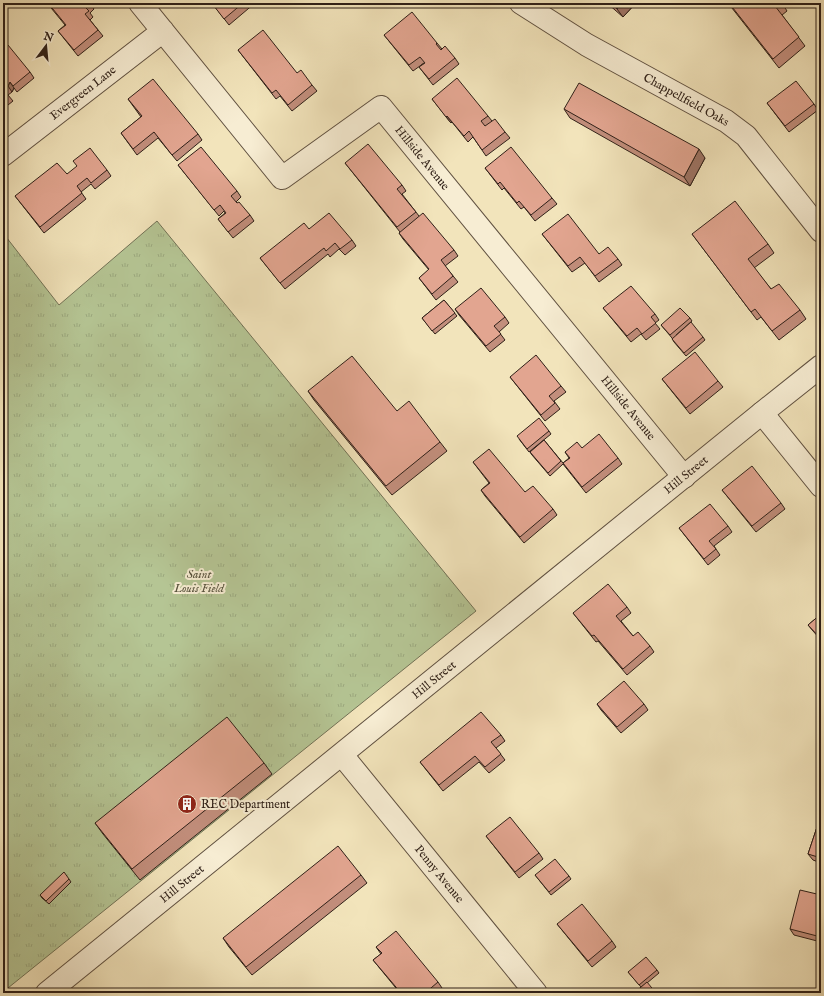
<svg xmlns="http://www.w3.org/2000/svg" width="824" height="996" viewBox="0 0 824 996" font-family="'IM FELL English',serif">
<defs>
<pattern id="park-tufts" width="24" height="20" patternUnits="userSpaceOnUse"><rect width="24" height="20" fill="#b5c594"/><path d="M3 7l-1-3M5 7V3M7 7l1-3M15 17l-1-3M17 17v-4M19 17l1-3" fill="none" stroke="#9ca97f"/></pattern>
</defs>
<rect width="100%" height="100%" fill="#f2e4bb"/>
<filter id="stains"><feTurbulence type="fractalNoise" baseFrequency=".005" numOctaves="4"/><feColorMatrix values="0 0 0 0 .2 0 0 0 0 .09 0 0 0 0 .02 0 0 0 .5 -.17"/></filter>
<radialGradient id="worn" r=".72"><stop offset=".6" stop-color="#630" stop-opacity="0"/><stop offset="1" stop-color="#630" stop-opacity=".3"/></radialGradient>
<path fill="url(#park-tufts)" stroke="#727256" d="M 157,221 L 476,611 L 3,992 L 3,233 L 59,305 Z"/>
<g fill="none" stroke-linecap="round" stroke-linejoin="round">
<defs>
<path id="minor" d="M 140,3 L 282,178 L 381,107 L 684,477
M 521,3 L 587,45 L 726,121 L 746,136 L 821,231
M 3,155 L 163,31
M 762,413 L 821,486
M 342,755 L 536,993"/>
<path id="tertiary" d="M 47,993 L 762,413 L 821,366"/>
</defs>
<use href="#minor" stroke="#605141" stroke-width="24"/>
<use href="#tertiary" stroke="#605141" stroke-width="24"/>
<use href="#minor" stroke="#f7edd3" stroke-width="22"/>
<use href="#tertiary" stroke="#f7edd3" stroke-width="22"/>
</g>
<path fill="#c28e7c" stroke="#2f2018" d="M 47,3 L 90,3 L 94,9 L 90,13 L 93,17 L 90,20 L 103,36 L 78,56 L 58,31 L 65,25 Z
M 203,3 L 208,3 L 205,6 Z
M 211,3 L 255,3 L 229,25 L 215,7 Z
M 607,3 L 636,3 L 623,17 Z
M 728,3 L 782,3 L 787,11 L 782,15 L 805,46 L 779,68 Z
M 384,35 L 437,43 L 442,49 L 441,49 L 455,58 L 459,64 L 433,85 L 419,67 L 424,63 L 413,71 Z
M 3,49 L 30,72 L 34,78 L 17,92 L 14,88 L 12,92 L 8,95 L 13,101 L 3,109 Z
M 238,50 L 312,85 L 317,91 L 292,111 L 280,96 L 276,99 Z
M 128,99 L 198,134 L 202,140 L 177,161 L 158,138 L 137,155 L 121,133 L 141,117 Z
M 432,99 L 488,116 L 492,121 L 505,132 L 510,138 L 486,156 L 473,137 L 468,142 L 452,122 L 451,123 Z
M 767,103 L 814,104 L 818,110 L 789,132 Z
M 564,109 L 705,158 L 690,186 L 570,118 Z
M 345,163 L 402,185 L 406,191 L 402,194 L 419,216 L 454,250 L 458,256 L 445,266 L 458,282 L 436,300 L 419,278 L 429,270 L 403,239 L 399,233 L 400,232 Z
M 178,165 L 237,191 L 241,197 L 236,202 L 250,215 L 254,221 L 233,238 L 218,219 L 225,213 L 224,211 L 219,216 Z
M 485,168 L 552,198 L 557,204 L 535,221 L 524,207 L 521,209 L 504,188 L 502,190 Z
M 107,170 L 111,176 L 95,189 L 91,184 L 81,192 L 86,199 L 44,233 L 15,196 L 67,174 Z
M 309,229 L 352,240 L 356,246 L 345,255 L 339,249 L 330,257 L 328,254 L 285,289 L 260,258 Z
M 542,234 L 599,254 L 618,259 L 622,265 L 599,282 L 585,263 L 572,272 Z
M 692,234 L 768,244 L 774,253 L 754,268 L 771,289 L 800,310 L 806,319 L 779,340 L 761,317 L 757,320 Z
M 444,300 L 457,316 L 435,334 L 422,318 Z
M 603,308 L 655,314 L 659,320 L 655,323 L 660,329 L 646,340 L 641,334 L 631,342 L 608,314 Z
M 455,309 L 505,317 L 509,323 L 499,332 L 505,340 L 490,352 L 459,315 Z
M 690,318 L 692,321 L 676,335 L 703,337 L 705,340 L 686,356 L 674,342 L 672,338 L 661,325 Z
M 510,377 L 561,386 L 566,392 L 554,401 L 560,409 L 545,421 Z
M 662,379 L 718,381 L 723,387 L 690,414 Z
M 308,391 L 440,442 L 447,451 L 392,495 L 314,400 Z
M 549,431 L 551,434 L 529,452 L 519,439 Z
M 544,440 L 563,463 L 569,458 L 565,452 L 618,458 L 622,464 L 586,493 L 563,464 L 550,476 L 532,455 L 530,452 Z
M 473,462 L 525,492 L 553,509 L 557,515 L 524,543 L 485,496 L 481,490 L 489,483 Z
M 722,490 L 781,503 L 785,509 L 756,532 Z
M 728,526 L 732,532 L 714,546 L 720,555 L 708,565 L 679,528 Z
M 627,607 L 631,613 L 621,621 L 633,636 L 650,646 L 654,652 L 627,675 L 598,641 L 596,642 L 573,613 Z
M 821,614 L 821,640 L 813,631 L 808,625 Z
M 597,704 L 644,704 L 648,710 L 621,733 L 601,710 Z
M 501,735 L 505,741 L 496,748 L 505,760 L 489,773 L 479,762 L 443,791 L 420,762 Z
M 264,763 L 272,774 L 140,880 L 103,834 L 95,823 Z
M 821,815 L 821,863 L 813,860 L 808,854 Z
M 486,836 L 539,853 L 543,859 L 519,878 Z
M 361,875 L 367,883 L 252,975 L 229,947 L 223,938 Z
M 535,875 L 569,876 L 571,879 L 551,895 Z
M 69,879 L 71,882 L 49,904 L 42,898 L 40,895 Z
M 821,895 L 821,942 L 794,935 L 790,929 Z
M 557,924 L 612,941 L 616,947 L 592,967 Z
M 376,947 L 438,982 L 442,988 L 436,993 L 400,993 L 373,960 L 381,954 Z
M 657,970 L 659,973 L 647,983 L 641,987 L 628,972 Z"/>
<path fill="#9e7465" stroke="#2f2018" d="M 622,3 L 636,3 L 623,17 L 617,9 Z
M 10,82 L 14,88 L 12,92 L 8,86 Z
M 447,116 L 452,122 L 451,123 L 446,117 Z
M 699,149 L 705,158 L 690,186 L 684,177 Z"/>
<path fill="#e2a590" stroke="#2f2018" d="M 48,3 L 90,3 L 85,7 L 89,11 L 85,14 L 98,30 L 74,50 L 58,31 L 66,25 Z
M 213,3 L 243,3 L 224,19 L 214,6 L 215,5 Z
M 611,3 L 622,3 L 617,9 Z
M 729,3 L 780,3 L 775,6 L 799,37 L 773,59 Z
M 412,12 L 437,43 L 436,44 L 441,50 L 445,46 L 455,58 L 429,79 L 419,67 L 425,63 L 420,57 L 409,65 L 384,35 Z
M 263,30 L 297,73 L 301,70 L 312,85 L 288,105 L 276,90 L 272,93 L 238,50 Z
M 8,45 L 30,72 L 13,86 L 10,82 L 8,86 L 3,89 L 8,95 L 3,99 L 3,49 Z
M 457,78 L 488,116 L 481,121 L 485,126 L 495,119 L 505,132 L 482,150 L 469,131 L 464,136 L 447,116 L 446,117 L 432,99 Z
M 153,79 L 198,134 L 172,155 L 154,132 L 133,149 L 121,133 L 142,116 L 128,99 Z
M 796,81 L 814,104 L 785,126 L 767,103 Z
M 579,83 L 699,149 L 684,177 L 564,109 Z
M 368,144 L 402,185 L 397,189 L 416,212 L 397,227 L 345,163 Z
M 201,147 L 237,191 L 231,196 L 237,203 L 239,202 L 250,215 L 228,232 L 218,219 L 226,213 L 220,205 L 214,210 L 178,165 Z
M 511,147 L 552,198 L 531,215 L 519,201 L 517,203 L 500,182 L 498,184 L 485,168 Z
M 90,148 L 107,170 L 91,183 L 87,178 L 77,186 L 82,193 L 40,227 L 15,196 L 57,163 L 67,174 L 77,166 L 73,161 Z
M 735,201 L 768,244 L 748,259 L 771,289 L 779,284 L 800,310 L 772,331 L 755,309 L 751,312 L 692,234 Z
M 329,213 L 352,240 L 340,249 L 335,243 L 326,251 L 324,248 L 280,283 L 260,258 L 304,223 L 309,229 Z
M 423,213 L 454,250 L 441,260 L 453,276 L 432,294 L 419,278 L 429,269 L 399,233 Z
M 568,214 L 599,254 L 608,247 L 618,259 L 595,276 L 580,257 L 568,266 L 542,234 Z
M 631,286 L 655,314 L 651,317 L 656,323 L 642,334 L 637,328 L 627,336 L 603,308 Z
M 481,288 L 505,317 L 494,326 L 501,334 L 486,346 L 455,309 Z
M 444,300 L 455,313 L 432,331 L 422,318 Z
M 680,308 L 690,318 L 670,335 L 661,325 Z
M 691,322 L 703,337 L 684,353 L 672,339 Z
M 695,352 L 718,381 L 686,408 L 662,379 Z
M 536,355 L 561,386 L 549,396 L 555,403 L 541,415 L 510,377 Z
M 352,356 L 397,411 L 409,401 L 440,442 L 386,486 L 308,391 Z
M 539,418 L 549,431 L 527,449 L 517,436 Z
M 599,434 L 618,458 L 582,487 L 563,463 L 570,458 L 565,452 L 577,442 L 582,448 Z
M 544,440 L 561,461 L 548,473 L 530,452 Z
M 489,449 L 525,492 L 533,486 L 553,509 L 520,537 L 481,490 L 490,483 L 473,462 Z
M 752,466 L 781,503 L 752,526 L 722,490 Z
M 710,504 L 728,526 L 709,541 L 716,549 L 704,559 L 679,528 Z
M 608,584 L 627,607 L 616,616 L 633,636 L 638,632 L 650,646 L 623,669 L 594,635 L 592,636 L 573,613 Z
M 821,614 L 821,639 L 808,625 Z
M 624,681 L 644,704 L 617,727 L 597,704 Z
M 481,712 L 501,735 L 491,742 L 501,754 L 485,767 L 475,756 L 439,785 L 420,762 Z
M 227,717 L 264,763 L 132,869 L 95,823 Z
M 821,815 L 821,858 L 808,854 Z
M 510,817 L 539,853 L 515,872 L 486,836 Z
M 338,846 L 361,875 L 246,967 L 223,938 Z
M 555,859 L 569,876 L 549,892 L 535,875 Z
M 64,872 L 69,879 L 46,901 L 40,895 Z
M 800,890 L 821,895 L 821,937 L 790,929 Z
M 582,904 L 612,941 L 588,961 L 557,924 Z
M 396,931 L 438,982 L 425,993 L 401,993 L 373,960 L 382,953 L 376,947 Z
M 646,957 L 657,970 L 639,985 L 628,972 Z
M 647,982 L 656,993 L 634,993 Z
M 821,990 L 821,993 L 798,993 Z"/>
<defs>
<symbol id="building-disc" viewBox="-11 -11 22 22"><circle r="9.5" fill="#8f2418" stroke="#f7edd3"/><path d="M-4-6H4V6H1V3H-1V6H-4ZM-2.5-4.3h1.7v1.8h-1.7ZM.8-4.3h1.7v1.8H.8ZM-2.5-1h1.7V.8h-1.7ZM.8-1h1.7V.8H.8Z" fill="#fff"/></symbol>
</defs>
<g fill-rule="evenodd">
<use href="#building-disc" x="176" y="793" width="22" height="22"/>
</g>
<g text-anchor="middle" dominant-baseline="central" stroke-width="4" stroke-linejoin="round" paint-order="stroke">
<g font-size="12" fill="#2f2018" stroke="#f7edd3">
<text transform="translate(83 93) rotate(-38)">Evergreen Lane</text>
<text transform="translate(686 100) rotate(29)">Chappellfield Oaks</text>
<text transform="translate(422 158) rotate(51)">Hillside Avenue</text>
<text transform="translate(628 408) rotate(51)">Hillside Avenue</text>
<text transform="translate(686 475) rotate(-39)">Hill Street</text>
<text transform="translate(434 680) rotate(-39)">Hill Street</text>
<text transform="translate(439 874) rotate(51)">Penny Avenue</text>
<text transform="translate(182 884) rotate(-39)">Hill Street</text>
</g>
<g font-size="12" font-style="italic" fill="#57523d" stroke="#f7edd3">
<text x="199" y="574">Saint<tspan x="199" dy="14">Louis Field</tspan></text>
</g>
<g font-size="12" fill="#2f2018" stroke="#f7edd3" text-anchor="start">
<text x="201" y="804">REC Department</text>
</g>
</g>
<rect width="824" height="996" fill="none" stroke="#f2e4bb" stroke-width="16"/>
<rect x="4" y="4" width="816" height="988" fill="none" stroke="#2f2018" stroke-width="2"/>
<rect x="8" y="8" width="808" height="980" fill="none" stroke="#2f2018"/>
<g transform="translate(46 46) rotate(16)" stroke="#f7edd3" stroke-width="3" paint-order="stroke">
<path d="M0-3L7 15L0 10L-7 15Z" fill="#2f2018"/>
<text y="-6" font-size="11" font-weight="bold" text-anchor="middle" fill="#2f2018">N</text>
</g>
<rect width="100%" height="100%" filter="url(#stains)"/>
<rect width="100%" height="100%" fill="url(#worn)"/>
</svg>
